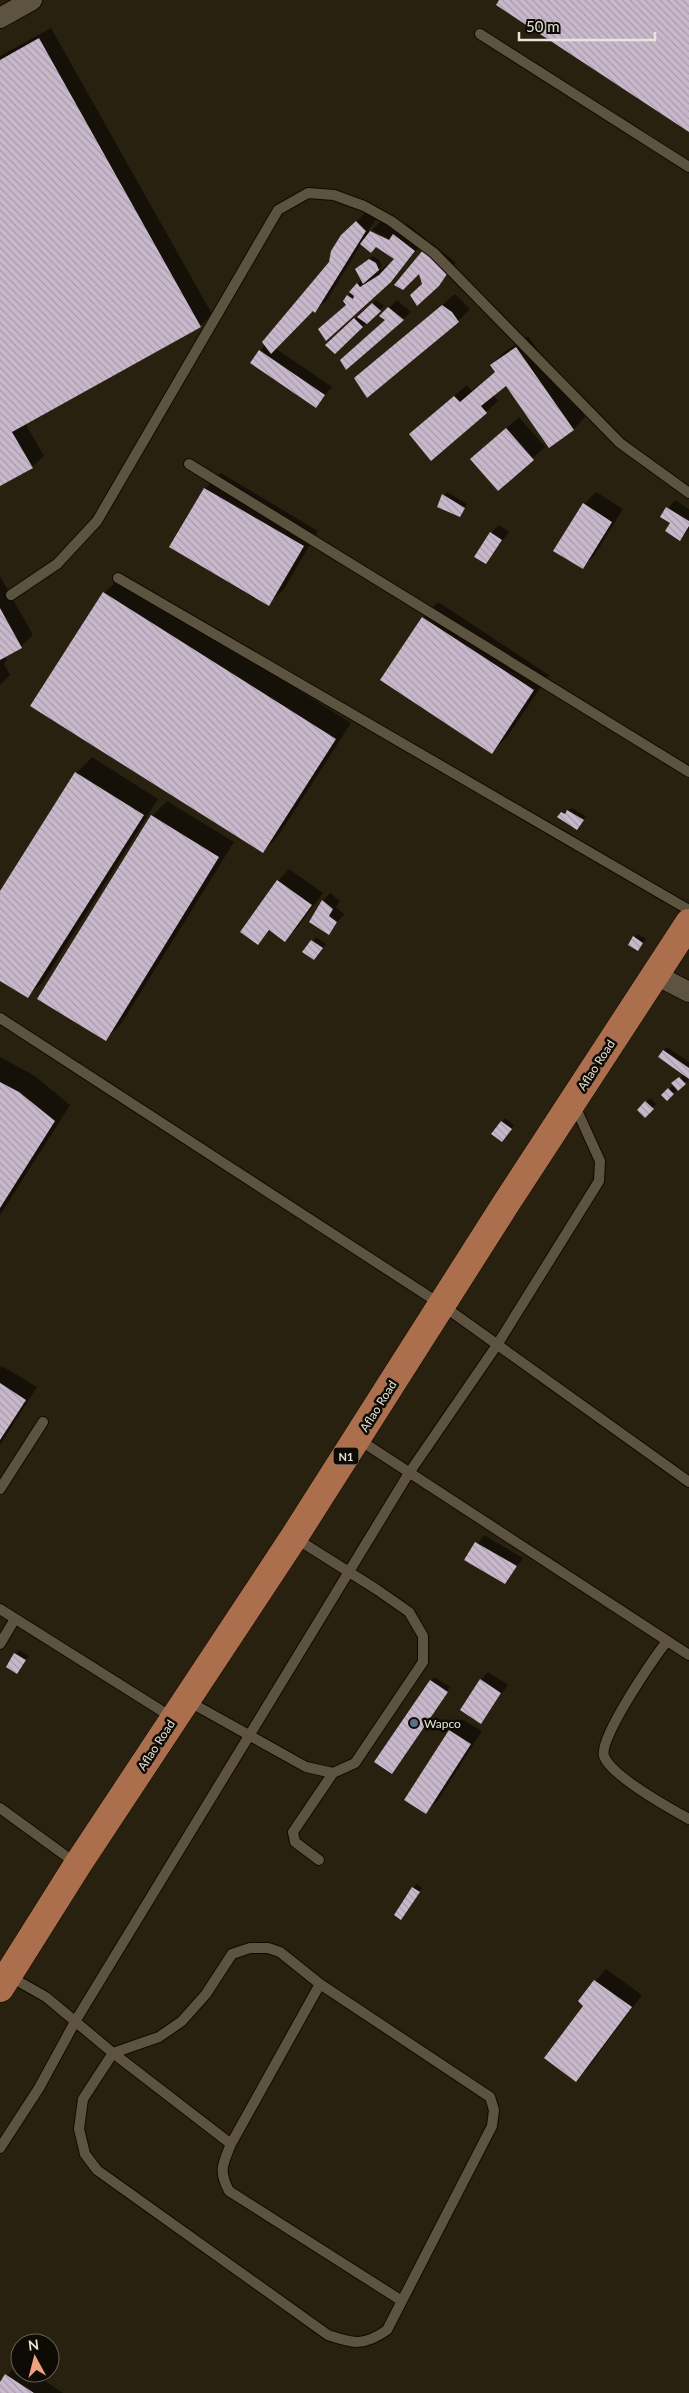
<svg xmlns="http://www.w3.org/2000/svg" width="689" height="2393" viewBox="0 0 689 2393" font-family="Lato,sans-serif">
<defs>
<pattern id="building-back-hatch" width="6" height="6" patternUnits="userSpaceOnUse" patternTransform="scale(1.25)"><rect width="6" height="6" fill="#c8b8cc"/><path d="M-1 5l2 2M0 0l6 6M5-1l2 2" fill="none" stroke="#a89ba9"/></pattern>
</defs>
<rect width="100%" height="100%" fill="#29210f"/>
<path fill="#0007" d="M 51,28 L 212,314 L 200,326 L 25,423 L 44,456 L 32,467 L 0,485 L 0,56 Z
M 368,210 L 377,218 L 369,229 L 369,233 L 390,242 L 391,240 L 372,230 L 382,220 L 401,229 L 406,223 L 426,239 L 391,281 L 320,329 L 347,304 L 350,292 L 362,279 L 360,266 L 373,256 L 379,260 L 382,265 L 374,274 L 396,259 L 376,245 L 361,244 L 327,300 L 315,311 L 314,309 L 275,348 L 332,387 L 315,407 L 260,351 L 330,263 L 342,236 Z
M 432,243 L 456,263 L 438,285 L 423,284 L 424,251 Z
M 455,294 L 470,309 L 458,321 L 356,378 Z
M 376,300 L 384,306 L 335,352 L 334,337 Z
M 397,300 L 411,312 L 403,319 L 386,320 L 381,316 Z
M 528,336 L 585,417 L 574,429 L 549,446 L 506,384 L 493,395 L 498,401 L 486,412 L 431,459 L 410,434 L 467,385 L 472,391 L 496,371 L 492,365 L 503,353 Z
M 519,417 L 545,447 L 498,489 L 471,459 Z
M 221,473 L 318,531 L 284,589 L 268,604 L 171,547 L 205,489 Z
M 447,492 L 467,504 L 460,515 L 444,495 Z
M 596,492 L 623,509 L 594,556 L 582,567 L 584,504 Z
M 675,500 L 689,509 L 689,530 L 680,539 L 672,522 L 662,516 Z
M 499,525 L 509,532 L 486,563 L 491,533 Z
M 0,576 L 33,635 L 21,646 L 4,656 L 7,659 L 4,664 L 10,675 L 0,685 Z
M 120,578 L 351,723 L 278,836 L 263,852 L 104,593 Z
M 438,602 L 549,675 L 507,737 L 492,752 L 423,618 Z
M 92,757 L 158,799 L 43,982 L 27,997 L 0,980 L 0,893 L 76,773 Z
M 167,801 L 234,842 L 121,1024 L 106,1040 L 152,816 Z
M 572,808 L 586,816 L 577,829 L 562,813 Z
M 289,869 L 323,893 L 297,928 L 285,940 L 271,930 L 258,943 L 278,881 Z
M 330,893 L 340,901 L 336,907 L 344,914 L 329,933 L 323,901 Z
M 638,934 L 646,939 L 638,950 L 634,937 Z
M 316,937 L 326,944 L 317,955 L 304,951 Z
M 667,1047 L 689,1062 L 689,1079 L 667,1099 L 663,1095 L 684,1074 L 664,1050 Z
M 0,1057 L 35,1076 L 70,1105 L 0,1215 Z
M 650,1098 L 656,1104 L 645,1116 L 638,1110 Z
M 505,1118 L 514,1125 L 506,1136 L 502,1122 Z
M 2,1366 L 37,1387 L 0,1445 L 0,1368 Z
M 484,1535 L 523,1558 L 505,1583 L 466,1560 Z
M 19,1650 L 29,1656 L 17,1672 L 8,1667 Z
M 488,1672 L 508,1685 L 481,1722 L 481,1680 Z
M 434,1677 L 450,1687 L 392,1772 L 431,1681 Z
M 462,1719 L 482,1731 L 438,1800 L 426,1812 L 450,1731 Z
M 417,1884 L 422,1888 L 404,1915 L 413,1888 Z
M 606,1969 L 642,1995 L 588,2068 L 576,2080 L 585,2005 L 579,2001 Z
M 18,2363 L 20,2365 L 20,2373 L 33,2373 L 63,2393 L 0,2393 L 0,2384 Z"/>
<path fill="url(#building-back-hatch)" d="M 499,0 L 689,0 L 689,132 L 496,5 Z
M 39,38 L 201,327 L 12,432 L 33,468 L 0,486 L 0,60 Z
M 356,221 L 366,231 L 315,313 L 313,311 L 271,354 L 262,342 L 329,262 L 331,251 L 341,235 Z
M 370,231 L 389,240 L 393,234 L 415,251 L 391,282 L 326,341 L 318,329 L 346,305 L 343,301 L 347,295 L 353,299 L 354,296 L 349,292 L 357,283 L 360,287 L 379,275 L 394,259 L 376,247 L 371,253 L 360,244 Z
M 423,250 L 449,271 L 439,286 L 417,306 L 410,295 L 422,284 L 419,274 L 403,290 L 394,285 Z
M 369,259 L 376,263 L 379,270 L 363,284 L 355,269 Z
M 372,303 L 381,311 L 367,324 L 357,317 Z
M 442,305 L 452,312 L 459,322 L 367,398 L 354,378 Z
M 388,307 L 404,320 L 346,370 L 340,360 L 385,320 L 379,316 Z
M 354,318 L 363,327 L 335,354 L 325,345 Z
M 516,347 L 574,430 L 549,448 L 506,386 L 481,406 L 487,413 L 431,461 L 409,434 L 454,396 L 460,402 L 495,372 L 490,365 Z
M 259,350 L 325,395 L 316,408 L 250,363 Z
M 506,428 L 534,460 L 498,491 L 470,459 Z
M 204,488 L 304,546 L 269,606 L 169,547 Z
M 442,494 L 465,508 L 460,517 L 437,507 Z
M 583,503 L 612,522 L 583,569 L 553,551 Z
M 666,507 L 689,521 L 689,526 L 680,541 L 665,531 L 670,523 L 660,517 Z
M 490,532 L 502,540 L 486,564 L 474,557 Z
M 103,592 L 336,739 L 263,853 L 30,706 Z
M 0,608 L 22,648 L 0,660 Z
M 422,617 L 534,690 L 492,754 L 380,680 Z
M 75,772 L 144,815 L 28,998 L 0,981 L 0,891 Z
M 567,810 L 584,820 L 577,830 L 557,817 L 561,812 L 565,814 Z
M 151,815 L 219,857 L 106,1041 L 37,999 Z
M 277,880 L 312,905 L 285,942 L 269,930 L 258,945 L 240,932 Z
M 322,900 L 333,909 L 329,916 L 337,922 L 329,935 L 309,922 Z
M 633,936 L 643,943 L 638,951 L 628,945 Z
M 311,940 L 323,948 L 314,960 L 302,952 Z
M 663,1050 L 689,1068 L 689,1079 L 658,1057 Z
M 679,1077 L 686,1084 L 678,1091 L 671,1083 Z
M 0,1082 L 19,1092 L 55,1121 L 0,1208 Z
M 668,1088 L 674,1094 L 667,1101 L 661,1095 Z
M 645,1101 L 654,1109 L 645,1118 L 637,1110 Z
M 501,1121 L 512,1129 L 502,1142 L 491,1134 Z
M 0,1383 L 26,1400 L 0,1440 Z
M 475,1542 L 517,1566 L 505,1584 L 464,1560 Z
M 14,1653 L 26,1660 L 17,1674 L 6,1667 Z
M 480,1679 L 501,1693 L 481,1724 L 460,1710 Z
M 430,1680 L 448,1692 L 392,1774 L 374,1762 Z
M 449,1730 L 471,1744 L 426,1814 L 404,1800 Z
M 412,1887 L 420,1892 L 401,1920 L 394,1915 Z
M 594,1980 L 632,2007 L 576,2082 L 544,2058 L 583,2006 L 578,2001 Z
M 5,2374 L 34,2393 L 0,2393 L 0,2382 Z"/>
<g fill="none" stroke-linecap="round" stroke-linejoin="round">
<defs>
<path id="service" d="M 480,34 L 689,167
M 189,464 L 689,772
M 118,578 L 689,910
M 11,595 L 57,564 L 97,521 L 278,210 L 308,193 L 334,195 L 364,206 L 391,221 L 434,253 L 620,443 L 689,493
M 0,1018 L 442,1305 L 689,1482
M 358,1439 L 689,1655
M 0,1489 L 43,1422
M 0,1609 L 173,1718
M 667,1641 C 654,1658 598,1739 604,1756 C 611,1776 669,1808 689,1819
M 0,1644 L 15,1619
M 186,1700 L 306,1767 L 333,1773 L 355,1763 L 423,1662 L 423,1636 L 409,1612 L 376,1589 L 295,1538
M 0,1808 L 77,1864
M 319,1860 L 295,1842 L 293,1832 L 333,1773
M 250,1948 L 268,1948 L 280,1952 L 320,1984 L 490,2097 L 494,2110 L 492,2126 L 387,2330 C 364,2346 354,2344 328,2335 L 97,2170 L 85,2154 L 79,2129 L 83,2099 L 113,2053 L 159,2037 L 182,2021 L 206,1994 L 232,1954 Z
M 9,1976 L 46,1997 L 113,2053 L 231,2144 L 320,1984
M 231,2144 C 223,2164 218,2170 229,2191 L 402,2301
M 0,2148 L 39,2088 L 76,2020 L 409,1473 L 497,1345 L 599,1181 L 600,1161 L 574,1104"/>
<path id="minor" d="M 0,18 L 32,0
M 656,975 L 689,992"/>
<path id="trunk" d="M 0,1988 L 78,1864 L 294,1537 L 505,1205 L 689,923"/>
</defs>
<use href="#service" stroke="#110a00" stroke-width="12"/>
<use href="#minor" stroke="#110a00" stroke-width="22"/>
<use href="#trunk" stroke="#110a00" stroke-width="29"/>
<use href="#service" stroke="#5c5340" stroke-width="10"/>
<use href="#minor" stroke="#5c5340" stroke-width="20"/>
<use href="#trunk" stroke="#ac6f4e" stroke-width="28"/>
</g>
<circle fill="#5c6f8a" stroke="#0e0b05" stroke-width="2" cx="414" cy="1723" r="5"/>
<g text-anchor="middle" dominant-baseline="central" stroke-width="5" stroke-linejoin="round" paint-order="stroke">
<rect fill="#0e0b05" stroke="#a7a399" stroke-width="1" x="333.5" y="1447.5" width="25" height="17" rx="4"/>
<g font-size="11" font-weight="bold" fill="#e9e4d9">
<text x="346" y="1456">N1</text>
</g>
<g font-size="12" fill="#e9e4d9" stroke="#0e0b05">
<text transform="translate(596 1065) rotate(-57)">Aflao Road</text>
<text transform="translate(378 1406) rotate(-58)">Aflao Road</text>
<text transform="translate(156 1745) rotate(-57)">Aflao Road</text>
</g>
<g font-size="12" fill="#e9e4d9" stroke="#0e0b05" text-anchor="start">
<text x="424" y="1723">Wapco</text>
</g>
</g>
<g transform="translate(35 2358) rotate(353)"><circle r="24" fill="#0e0b05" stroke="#66625a"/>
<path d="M0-4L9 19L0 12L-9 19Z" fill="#f1a17e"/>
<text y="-8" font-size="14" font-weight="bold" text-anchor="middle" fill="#e9e4d9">N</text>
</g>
<path d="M519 32v8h136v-8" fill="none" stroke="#e9e4d9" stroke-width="2.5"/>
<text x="526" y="32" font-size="15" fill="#e9e4d9" stroke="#0e0b05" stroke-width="4" paint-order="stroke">50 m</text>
</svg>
